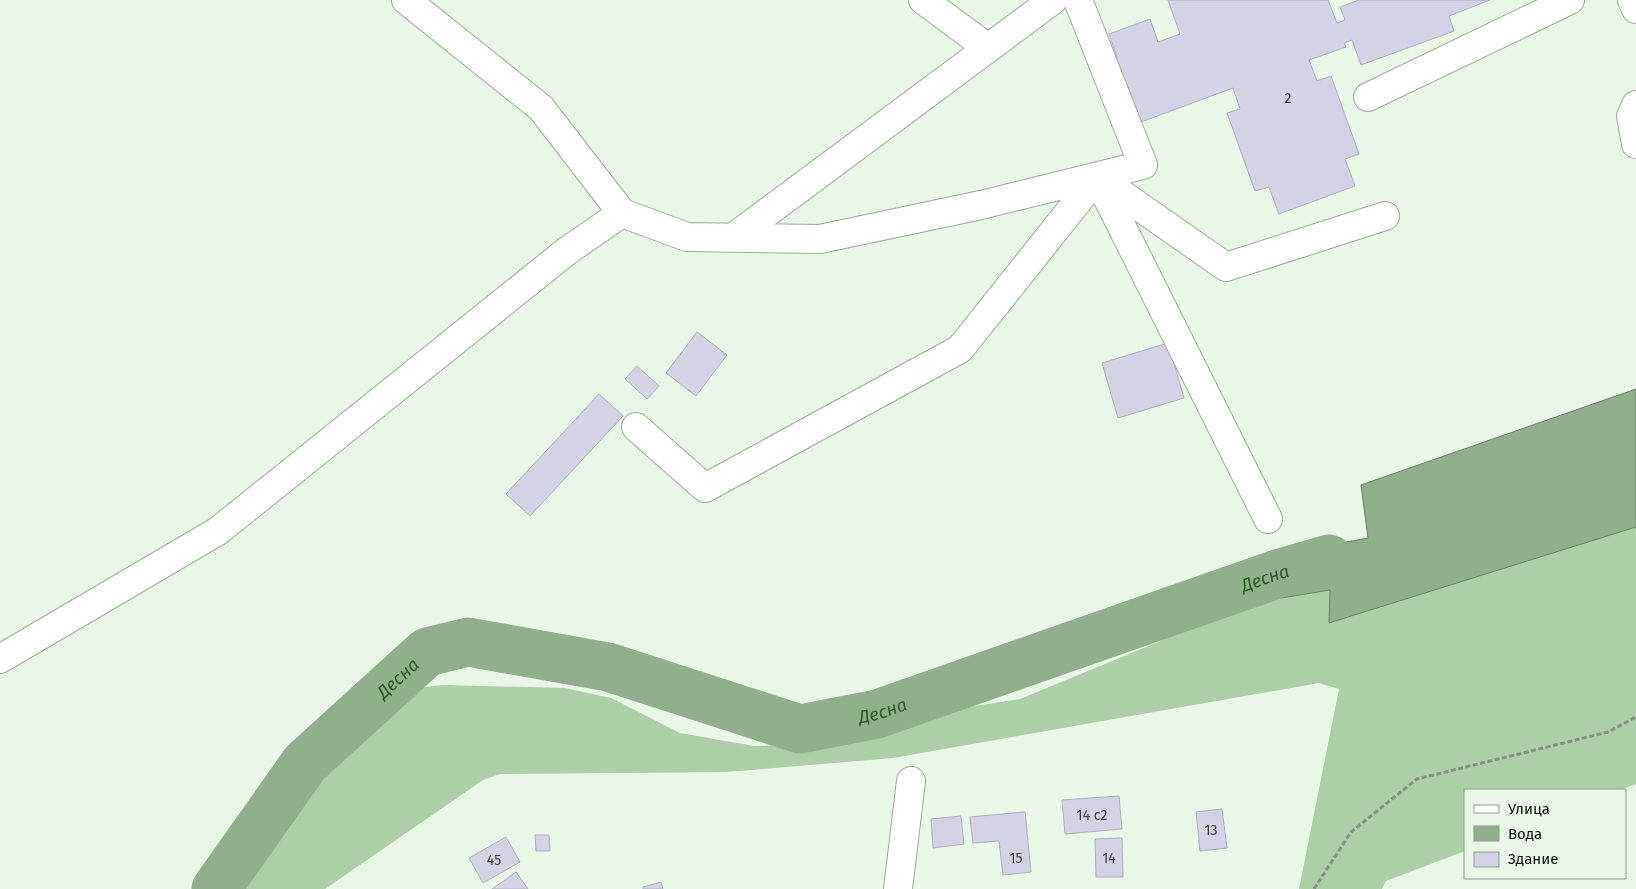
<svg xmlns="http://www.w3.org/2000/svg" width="1636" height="889" viewBox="0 0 1636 889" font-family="'Fira Sans',sans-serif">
<rect width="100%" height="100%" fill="#e8f7e6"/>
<path fill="#adcfa8" d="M 1636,527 L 1636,784 L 1620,790 L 1465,790 L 1465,851 L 1386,881 L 1382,889 L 1299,889 L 1339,689 L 1319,683 L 893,758 L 727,772 L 500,774 L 483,780 L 325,889 L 199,889 L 219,856 L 305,763 L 313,752 L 351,723 L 394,697 L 417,688 L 442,685 L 565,688 L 611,698 L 680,733 L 754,746 L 803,745 L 827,742 L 924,714 L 1020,699 L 1226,614 L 1281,598 L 1330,590 L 1330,623 Z"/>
<path fill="#8fb08a" stroke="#678064" d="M 1636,389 L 1636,527 L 1329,623 L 1330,590 L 1281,598 L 1249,560 L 1368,538 L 1361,485 Z"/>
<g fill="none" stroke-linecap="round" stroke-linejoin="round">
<path stroke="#8fb08a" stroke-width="49" id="s1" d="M 216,889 L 305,763 L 427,652 L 468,642 L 608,667 L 800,729 L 877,714 L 1277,574 L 1329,559"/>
</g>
<path fill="#d4d2e5" stroke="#b0aec1" d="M 1168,0 L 1328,0 L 1337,23 L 1345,20 L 1340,7 L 1359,0 L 1490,0 L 1449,16 L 1454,31 L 1361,65 L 1352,40 L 1344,43 L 1346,47 L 1309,60 L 1317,81 L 1331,76 L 1359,154 L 1345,159 L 1355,186 L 1279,214 L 1269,187 L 1255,191 L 1227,113 L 1240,109 L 1233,88 L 1133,125 L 1109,60 L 1117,57 L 1109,34 L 1150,19 L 1158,42 L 1180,34 Z
M 697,332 L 727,355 L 696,396 L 666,373 Z
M 1168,343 L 1184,398 L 1118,418 L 1102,363 Z
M 637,366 L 659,386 L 647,399 L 625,379 Z
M 599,394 L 623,416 L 530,516 L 506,494 Z
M 1119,796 L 1122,829 L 1065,834 L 1062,800 Z
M 1222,809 L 1227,848 L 1200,851 L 1196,812 Z
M 1025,812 L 1031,872 L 1003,875 L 999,841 L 973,843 L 970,817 Z
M 961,816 L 964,844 L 933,848 L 931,819 Z
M 535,835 L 549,835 L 550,851 L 536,851 Z
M 506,837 L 520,862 L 483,883 L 469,858 Z
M 1122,838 L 1123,877 L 1096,877 L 1095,839 Z
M 516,872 L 528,889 L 492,889 Z
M 661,882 L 663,889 L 643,889 L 643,887 Z"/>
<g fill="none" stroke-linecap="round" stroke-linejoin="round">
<defs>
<path id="minor" d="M 406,0 L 541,108 L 622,213
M 923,0 L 988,48
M 1632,0 L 1636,9
M 1368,97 L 1570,0
M 1636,105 L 1631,116 L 1636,144
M 1097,177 L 1268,519
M 1100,179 L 1226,267 L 1385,216
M 734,237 L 1053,0
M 636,427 L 705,488 L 960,349 L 1097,177
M 0,659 L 218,531 L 567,251 L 622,213 L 687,237 L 820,239 L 981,205 L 1143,165 L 1078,0
M 898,889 L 911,781"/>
</defs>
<use href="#minor" stroke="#9ba999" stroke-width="30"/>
<path stroke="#858f83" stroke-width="3" stroke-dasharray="5 2.5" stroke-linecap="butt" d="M 1314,889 L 1351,832 L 1417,779 L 1608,732 L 1636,717"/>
<use href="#minor" stroke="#fff" stroke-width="28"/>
</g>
<g text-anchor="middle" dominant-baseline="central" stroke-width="4" stroke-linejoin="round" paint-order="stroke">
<g font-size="14" fill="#3d4041">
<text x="1288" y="98">2</text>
<text x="1092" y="815">14 с2</text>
<text x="1211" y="830">13</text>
<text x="1016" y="858">15</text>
<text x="1109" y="858">14</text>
<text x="494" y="860">45</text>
</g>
<g font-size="18" font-style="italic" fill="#2b5925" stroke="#e8f7e6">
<text stroke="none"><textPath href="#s1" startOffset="1195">Десна</textPath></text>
<text stroke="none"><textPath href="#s1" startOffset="280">Десна</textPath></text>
<text stroke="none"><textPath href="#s1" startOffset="790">Десна</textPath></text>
</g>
</g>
<rect x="1464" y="789" width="162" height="90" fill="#e8f7e6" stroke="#909a8e"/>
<rect x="1474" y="805" width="25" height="8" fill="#ffffff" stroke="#909a8e"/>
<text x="1508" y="814" font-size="15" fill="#0b0f0a">Улица</text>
<rect x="1474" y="826" width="25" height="15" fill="#8fb08a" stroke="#909a8e"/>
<text x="1508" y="839" font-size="15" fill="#0b0f0a">Вода</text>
<rect x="1474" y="852" width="25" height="15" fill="#d4d2e5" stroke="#909a8e"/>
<text x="1508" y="864" font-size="15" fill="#0b0f0a">Здание</text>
</svg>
